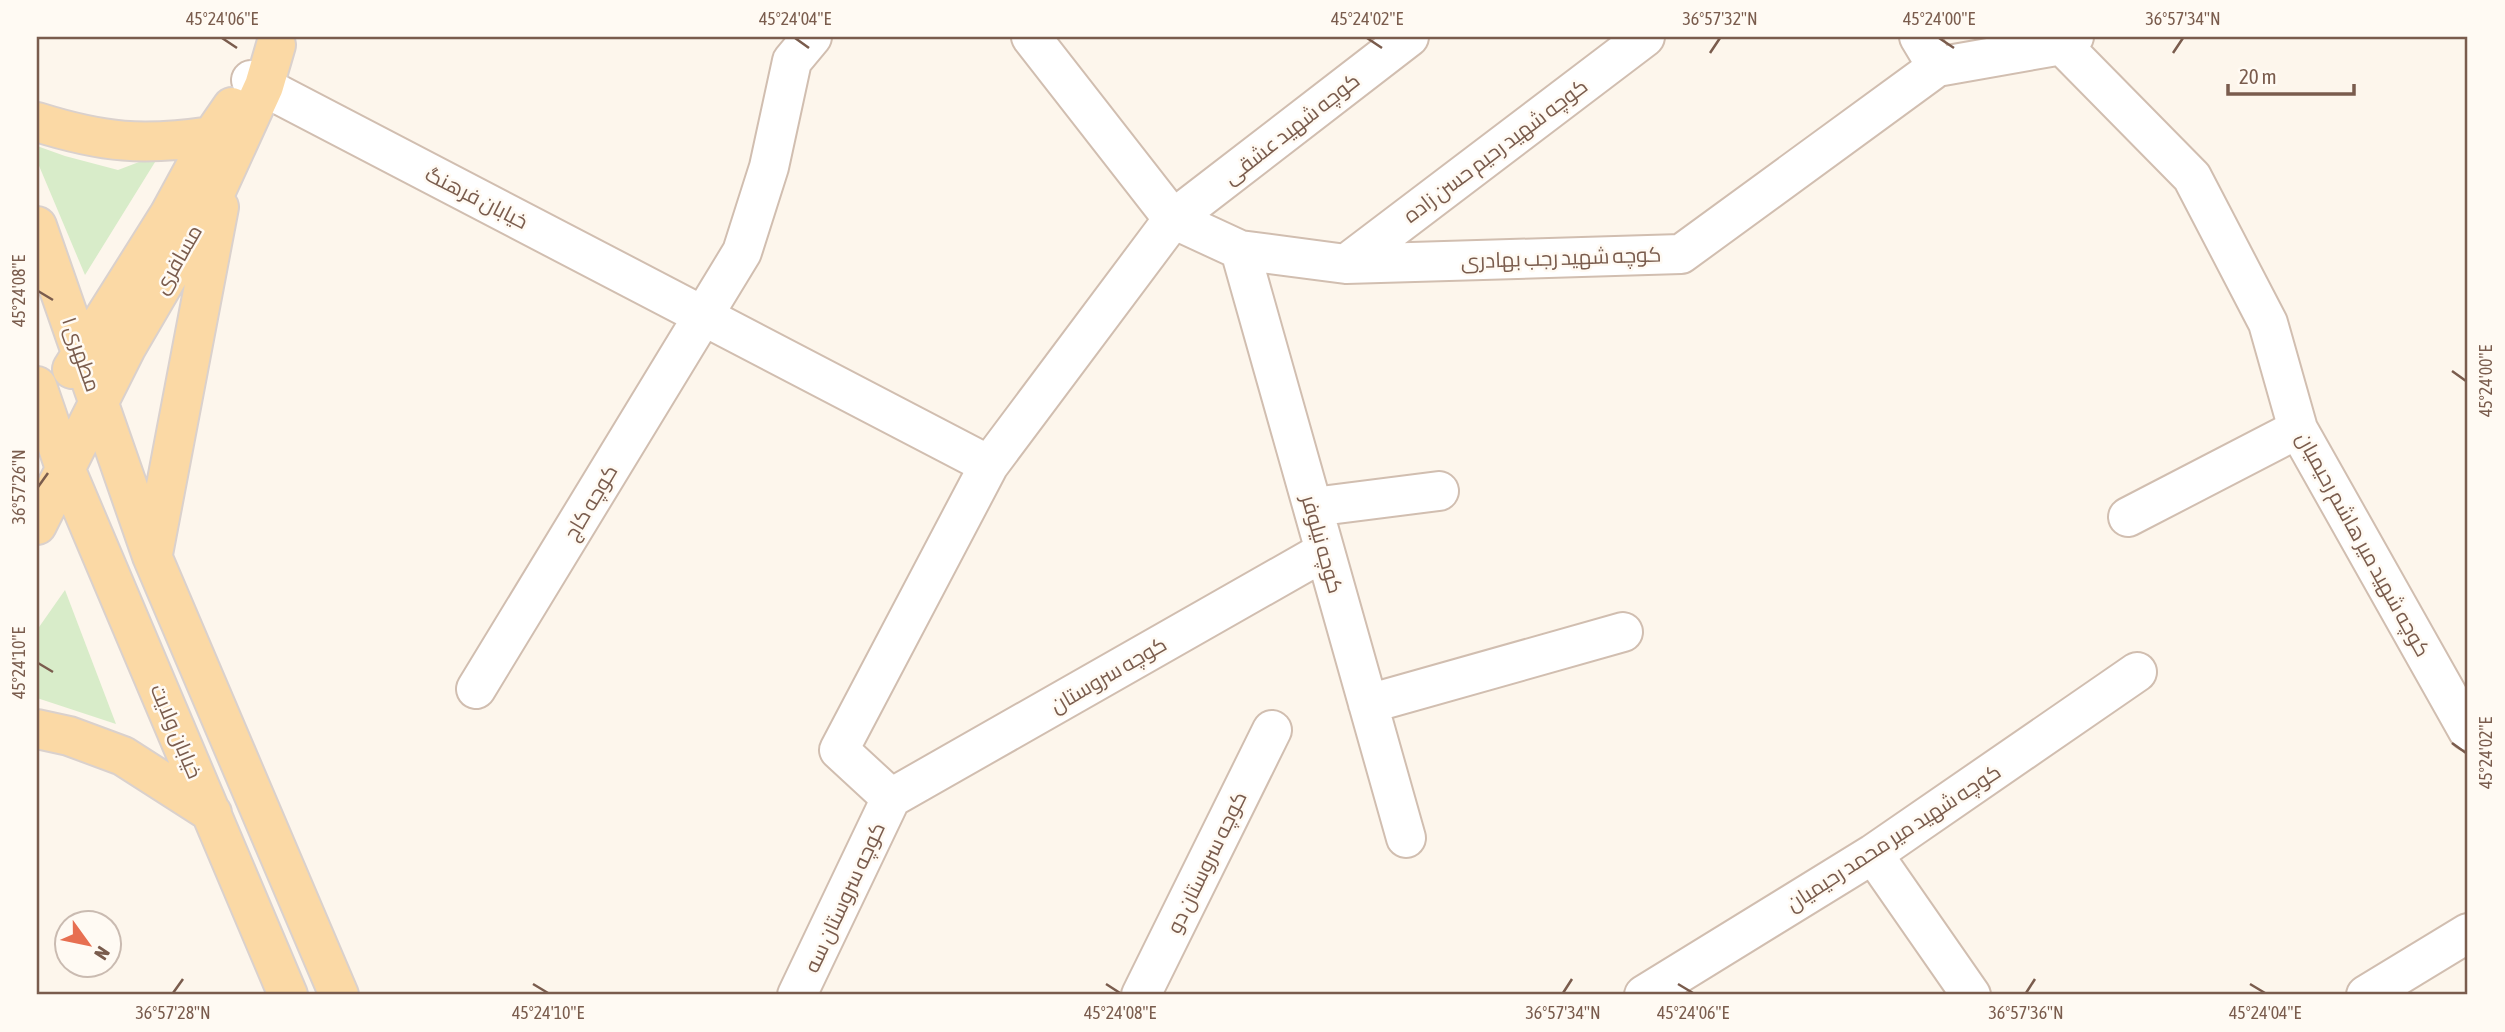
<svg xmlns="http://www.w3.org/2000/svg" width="2505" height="1032" viewBox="0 0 2505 1032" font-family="'Asap Condensed',Cairo,sans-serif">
<rect width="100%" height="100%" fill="#fdf6ec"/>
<path fill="#d8ecc9" d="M 37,146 L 65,156 L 118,170 L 160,154 L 85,275 L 37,161 Z
M 65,590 L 116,724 L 37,698 L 37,630 Z"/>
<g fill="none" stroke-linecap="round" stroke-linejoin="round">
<defs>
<path id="minor" d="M 1031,37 L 1173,219 L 1240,250 L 1346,264 L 1681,254 L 1937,67 L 2062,45 L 2074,37
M 1919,37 L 1937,67
M 2062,45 L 2192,177 L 2268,323 L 2298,429 L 2468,731
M 251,80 L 989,465
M 1240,250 L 1406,838
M 1346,264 L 1645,37
M 1313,507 L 1439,491
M 2128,517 L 2298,429
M 476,689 L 742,252 L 769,167 L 792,61 L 812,37
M 1368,704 L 1623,632
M 891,798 L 839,750 L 989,465 L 1173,219 L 1409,37
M 891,798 L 1325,551
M 1873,854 L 1971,995
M 797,995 L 891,798
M 1141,995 L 1272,730
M 1644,995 L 1873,854 L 2137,672
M 2366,995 L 2468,933"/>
<path id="major" d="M 37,122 C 104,143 143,146 212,136
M 37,226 L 152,556 L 339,995
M 72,369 L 169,215 L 212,136 L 232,107
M 37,386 L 65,468 L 288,995
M 37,525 L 126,348 L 211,202 L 264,86 L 276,45
M 153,554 L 219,207
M 37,729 L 69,736 L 123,756 L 212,813"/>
</defs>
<use href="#minor" stroke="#d1beb0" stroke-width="42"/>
<use href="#major" stroke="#dad1cd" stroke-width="42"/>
<use href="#minor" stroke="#fff" stroke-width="38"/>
<use href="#major" stroke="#fbd9a5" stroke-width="38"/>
</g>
<path fill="none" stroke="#7a5c4d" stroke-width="2.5" d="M 222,38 L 237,48M 795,38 L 809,48M 1367,38 L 1382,48M 1939,38 L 1954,48M 1710,53 L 1720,38M 2173,53 L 2183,38M 38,291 L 53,300M 2452,371 L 2466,381M 38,487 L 48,473M 38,663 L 53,672M 2452,743 L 2466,753M 533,984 L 548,993M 1106,984 L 1120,993M 1678,984 L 1693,993M 2250,984 L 2265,993M 173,993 L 183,979M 1563,993 L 1572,979M 2026,993 L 2035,979"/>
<g text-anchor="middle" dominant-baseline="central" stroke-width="5" stroke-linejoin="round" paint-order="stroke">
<g font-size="21" fill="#7a5c4d" stroke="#fffaf3">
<text transform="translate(1291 128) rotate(-38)">کوچه شهید عشقی</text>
<text transform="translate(1495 150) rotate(-37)">کوچه شهید رحیم حسن زاده</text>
<text transform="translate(477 197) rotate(27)">خیابان فرهنگ</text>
<text transform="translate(1561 257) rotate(-2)">کوچه شهید رجب بهادری</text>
<text transform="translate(177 259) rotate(-60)">مسافری</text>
<text transform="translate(82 354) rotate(71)">مطهری ۱</text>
<text transform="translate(590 502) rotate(-59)">کوچه کاج</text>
<text transform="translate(1323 544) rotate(74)">کوچه نیلوفر</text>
<text transform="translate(2364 544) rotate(61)">کوچه شهید میر هاشم رحیمیان</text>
<text transform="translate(1108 674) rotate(-30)">کوچه سروستان</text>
<text transform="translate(177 731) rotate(67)">خیابان ولایت</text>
<text transform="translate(1893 837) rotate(-33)">کوچه شهید میر محمد رحیمیان</text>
<text transform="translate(1206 862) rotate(-64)">کوچه سروستان دو</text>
<text transform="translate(844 897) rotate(-65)">کوچه سروستان سه</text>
</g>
</g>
<rect width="2505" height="1032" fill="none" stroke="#fffaf3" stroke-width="77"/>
<g transform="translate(88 944) rotate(123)"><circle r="33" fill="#fffaf3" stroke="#cabbb1" stroke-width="2"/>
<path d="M0-5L12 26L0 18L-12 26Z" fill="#e76f51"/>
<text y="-10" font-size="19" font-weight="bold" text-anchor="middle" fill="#7a5c4d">N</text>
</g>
<path d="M2228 84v10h126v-10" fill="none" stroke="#7a5c4d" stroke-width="3.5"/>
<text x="2239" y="84" font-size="21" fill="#7a5c4d" stroke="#fffaf3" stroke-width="5" paint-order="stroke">20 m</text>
<rect x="38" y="38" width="2428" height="955" fill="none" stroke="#7a5c4d" stroke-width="2.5"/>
<g font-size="18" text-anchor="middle" fill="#7a5c4d">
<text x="222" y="25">45°24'06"E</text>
<text x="795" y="25">45°24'04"E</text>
<text x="1367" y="25">45°24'02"E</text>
<text x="1720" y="25">36°57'32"N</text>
<text x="1939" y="25">45°24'00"E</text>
<text x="2183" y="25">36°57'34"N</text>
<text transform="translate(19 291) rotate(-90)" y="6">45°24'08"E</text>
<text transform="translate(2486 381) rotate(-90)" y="6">45°24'00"E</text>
<text transform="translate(19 487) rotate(-90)" y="6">36°57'26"N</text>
<text transform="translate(19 663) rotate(-90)" y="6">45°24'10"E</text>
<text transform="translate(2486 753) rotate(-90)" y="6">45°24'02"E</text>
<text x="173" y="1019">36°57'28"N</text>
<text x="548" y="1019">45°24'10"E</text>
<text x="1120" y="1019">45°24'08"E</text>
<text x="1563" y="1019">36°57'34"N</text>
<text x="1693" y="1019">45°24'06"E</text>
<text x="2026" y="1019">36°57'36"N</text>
<text x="2265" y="1019">45°24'04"E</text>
</g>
</svg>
